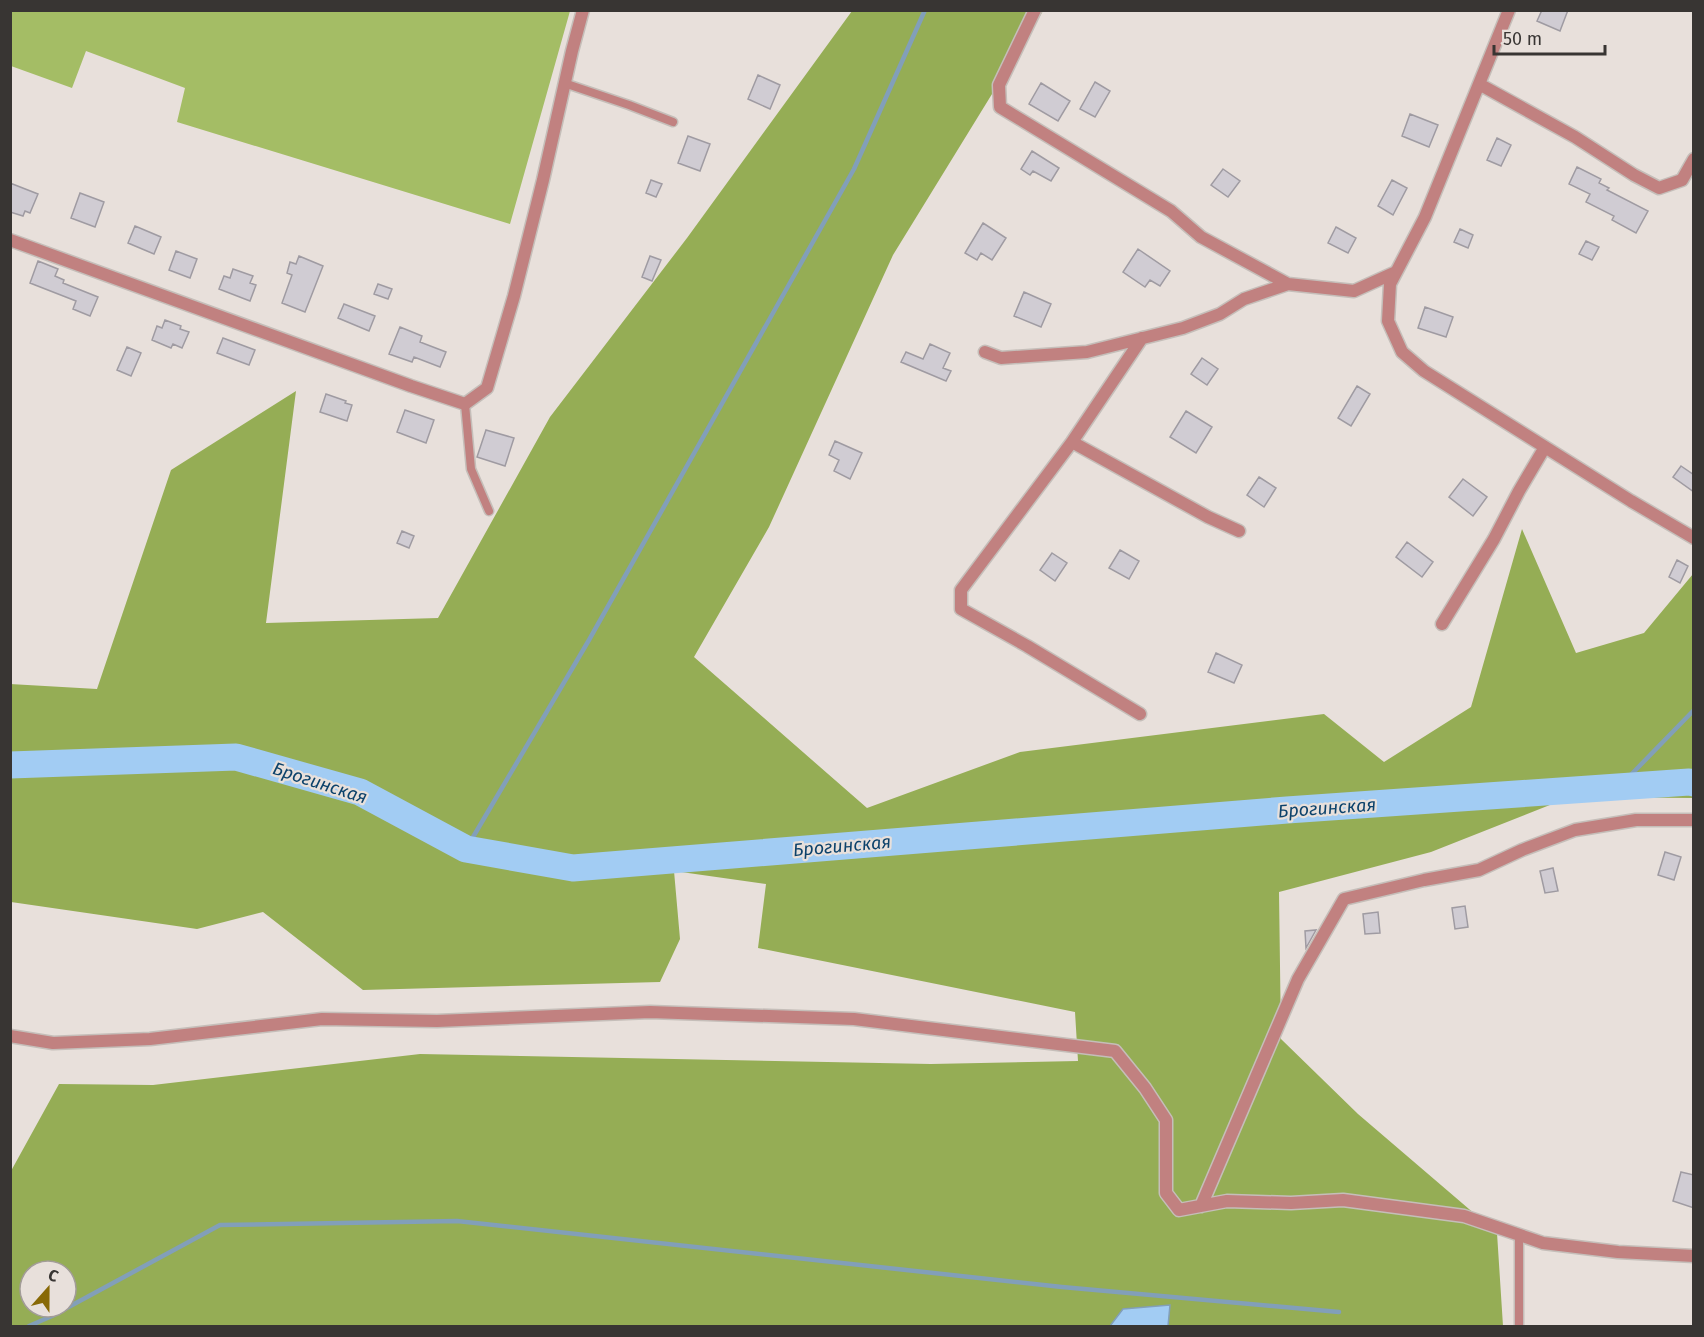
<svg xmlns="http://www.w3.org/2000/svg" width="1704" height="1337" viewBox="0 0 1704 1337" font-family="'Fira Sans',sans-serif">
<rect width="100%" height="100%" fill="#e8e0db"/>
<path fill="#a4bd65" d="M 10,11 L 11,10 L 570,11 L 510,224 L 177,122 L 185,88 L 86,51 L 72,88 L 11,66 Z"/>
<path fill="#95ad55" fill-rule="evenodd" d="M 852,11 L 1043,11 L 893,255 L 769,527 L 694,657 L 867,808 L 1020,752 L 1324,714 L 1384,762 L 1471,707 L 1522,529 L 1576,653 L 1644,633 L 1693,574 L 1693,798 L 1570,797 L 1431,852 L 1279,892 L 1281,1039 L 1358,1114 L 1497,1233 L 1503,1326 L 11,1326 L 11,1171 L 59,1084 L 153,1085 L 420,1054 L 931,1064 L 1078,1061 L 1075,1012 L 758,948 L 766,884 L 674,871 L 680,939 L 660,982 L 363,990 L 263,912 L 197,929 L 11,902 L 10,684 L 97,689 L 171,470 L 296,391 L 266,623 L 438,618 L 550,417 L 687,238 ZM 30,1271 L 66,1271 L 66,1307 L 30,1307 Z"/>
<path fill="#a2ccf3" stroke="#829fb9" stroke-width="1.5" d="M 1170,1305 L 1168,1326 L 1110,1326 L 1123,1309 Z"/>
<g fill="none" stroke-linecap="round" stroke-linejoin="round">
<path stroke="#829fb9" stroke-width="4.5" d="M 1619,787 L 1694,710
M 466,849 L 589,640 L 854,169 L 925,10
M 29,1326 L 52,1316 L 220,1225 L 457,1221 L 1062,1287 L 1339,1312"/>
<path stroke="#a2ccf3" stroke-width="27" d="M 10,765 L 236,757 L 360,792 L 466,849 L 573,868 L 1287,810 L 1689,782 L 1694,783"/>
</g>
<path fill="#d0ccd3" stroke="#9f9ba2" stroke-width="1.5" d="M 1542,10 L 1568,10 L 1560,31 L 1537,21 Z
M 758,75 L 780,85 L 770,109 L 748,99 Z
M 1095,82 L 1110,91 L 1095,117 L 1080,109 Z
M 1041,83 L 1070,101 L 1058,121 L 1029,104 Z
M 1410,114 L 1438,125 L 1429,147 L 1402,136 Z
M 688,136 L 710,144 L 700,171 L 678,163 Z
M 1497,138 L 1511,145 L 1501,166 L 1487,160 Z
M 1032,151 L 1059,168 L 1051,181 L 1033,171 L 1030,175 L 1021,169 Z
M 1577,167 L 1601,179 L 1599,183 L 1609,188 L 1607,190 L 1648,211 L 1636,233 L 1612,220 L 1614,216 L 1586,202 L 1590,194 L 1569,184 Z
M 1223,169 L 1240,181 L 1228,197 L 1211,185 Z
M 651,180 L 662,184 L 656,197 L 646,193 Z
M 1392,180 L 1407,188 L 1393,215 L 1378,206 Z
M 10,183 L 38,194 L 30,213 L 25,211 L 23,216 L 10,212 Z
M 80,193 L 104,202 L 95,227 L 71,218 Z
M 983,223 L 1006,238 L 992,260 L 981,253 L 977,260 L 965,253 Z
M 135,226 L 161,237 L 154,254 L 128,243 Z
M 1336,227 L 1356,238 L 1348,253 L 1328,243 Z
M 1460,229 L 1473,235 L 1468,248 L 1454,242 Z
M 1586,241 L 1599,247 L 1592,260 L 1579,254 Z
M 1138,249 L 1170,271 L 1160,286 L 1150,280 L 1145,287 L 1123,272 Z
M 176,251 L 197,259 L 190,278 L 169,270 Z
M 299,256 L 323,266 L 305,312 L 282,303 L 292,275 L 287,273 L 290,262 L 296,264 Z
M 650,256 L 661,260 L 652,281 L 642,277 Z
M 38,261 L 58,269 L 55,276 L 64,280 L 63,283 L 98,297 L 90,316 L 73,309 L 76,301 L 30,283 Z
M 233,269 L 253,276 L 250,283 L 256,285 L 250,301 L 219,289 L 224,276 L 230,278 Z
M 378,284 L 392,289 L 388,299 L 374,294 Z
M 1024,292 L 1051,304 L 1041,327 L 1014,316 Z
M 344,304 L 375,316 L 369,331 L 338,318 Z
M 1425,307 L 1453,317 L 1446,337 L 1418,328 Z
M 165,320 L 181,326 L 180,329 L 189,332 L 182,348 L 173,344 L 171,348 L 152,340 L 157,326 L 162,328 Z
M 400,327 L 422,336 L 420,342 L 446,352 L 440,367 L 414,357 L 412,362 L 389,354 Z
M 223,338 L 255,350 L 249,365 L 217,353 Z
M 930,344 L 950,353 L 943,368 L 951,371 L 946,381 L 901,362 L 906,352 L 923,359 Z
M 127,347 L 141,353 L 131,376 L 117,370 Z
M 1202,358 L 1218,369 L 1207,385 L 1191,374 Z
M 1357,386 L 1370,394 L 1351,426 L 1338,418 Z
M 326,394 L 346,401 L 345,403 L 352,405 L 347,421 L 320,412 Z
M 405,410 L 434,420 L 426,443 L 397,432 Z
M 1186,411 L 1212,427 L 1196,453 L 1170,437 Z
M 486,430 L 514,438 L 505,466 L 477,457 Z
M 835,441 L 862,453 L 850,479 L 834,471 L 839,460 L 829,455 Z
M 1681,466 L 1694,475 L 1694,492 L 1673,477 Z
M 1259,477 L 1276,488 L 1264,507 L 1247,495 Z
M 1463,479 L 1487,497 L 1473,516 L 1449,497 Z
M 402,531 L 414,536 L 409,548 L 397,543 Z
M 1407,542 L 1433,562 L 1422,577 L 1396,557 Z
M 1120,550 L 1139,561 L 1129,579 L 1109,568 Z
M 1052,553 L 1067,563 L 1055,581 L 1040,570 Z
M 1677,560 L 1688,566 L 1680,583 L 1669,577 Z
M 1216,653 L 1242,665 L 1234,683 L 1208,672 Z
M 1665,852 L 1681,857 L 1674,880 L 1658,875 Z
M 1553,868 L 1558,891 L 1545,893 L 1540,871 Z
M 1465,906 L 1468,927 L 1455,929 L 1452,908 Z
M 1378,912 L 1380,933 L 1365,934 L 1363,914 Z
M 1316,930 L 1306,948 L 1305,931 Z
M 1681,1172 L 1694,1175 L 1694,1208 L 1673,1201 Z"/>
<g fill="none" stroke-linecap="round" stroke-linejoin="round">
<defs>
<path id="service" d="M 564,83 L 629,105 L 673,122
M 465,404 L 471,469 L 489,511
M 1519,1235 L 1519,1326"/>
<path id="minor" d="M 1035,10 L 999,85 L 1000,107 L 1171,211 L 1201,237 L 1288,284 L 1354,291 L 1396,272
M 1509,10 L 1425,217 L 1390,284 L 1388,321 L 1402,352 L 1424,371 L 1631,501 L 1694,538
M 1479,84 L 1575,137 L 1634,175 L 1659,188 L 1682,180 L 1694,159
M 10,240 L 411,386 L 465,404 L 487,388 L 514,296 L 543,180 L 572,51 L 583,10
M 985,352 L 1001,358 L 1087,352 L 1183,328 L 1220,314 L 1244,299 L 1288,284
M 1072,442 L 1208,517 L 1239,531
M 1442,624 L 1494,539 L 1519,491 L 1545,447
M 1140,714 L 1027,646 L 961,609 L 961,590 L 1072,442 L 1142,338
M 10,1036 L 53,1043 L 150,1039 L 322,1019 L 437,1021 L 650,1012 L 854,1019 L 1115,1051 L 1145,1088 L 1166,1120 L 1166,1193 L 1179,1210 L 1227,1201 L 1291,1203 L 1343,1200 L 1464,1216 L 1543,1243 L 1618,1252 L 1694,1256
M 1201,1206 L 1298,979 L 1344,899 L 1424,880 L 1479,870 L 1522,850 L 1575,830 L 1636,820 L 1694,820"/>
</defs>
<use href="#service" stroke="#c5beb9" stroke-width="11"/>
<use href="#minor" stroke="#c5beb9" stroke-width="15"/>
<use href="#service" stroke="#c18180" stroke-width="8"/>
<use href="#minor" stroke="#c18180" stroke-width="12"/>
</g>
<g text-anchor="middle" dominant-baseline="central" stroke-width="4.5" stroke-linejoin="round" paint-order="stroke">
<g font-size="18" font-style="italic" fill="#0c426b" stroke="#e8e0db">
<text transform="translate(320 783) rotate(18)">Брогинская</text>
<text transform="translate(1327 808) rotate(-4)">Брогинская</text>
<text transform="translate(842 846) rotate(-5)">Брогинская</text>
</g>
</g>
<rect width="1704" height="1337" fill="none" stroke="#383533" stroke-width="24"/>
<g transform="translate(48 1289) rotate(21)"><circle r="28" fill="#e8e0db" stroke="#a29c98" stroke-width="1.5"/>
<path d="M0-4.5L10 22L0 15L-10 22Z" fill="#886906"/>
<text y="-9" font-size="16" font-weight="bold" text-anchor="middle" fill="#383533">С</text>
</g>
<path d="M1494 45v9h111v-9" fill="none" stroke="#383533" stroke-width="3"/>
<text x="1503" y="45" font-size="18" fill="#383533" stroke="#e8e0db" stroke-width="4.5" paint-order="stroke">50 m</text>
</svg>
